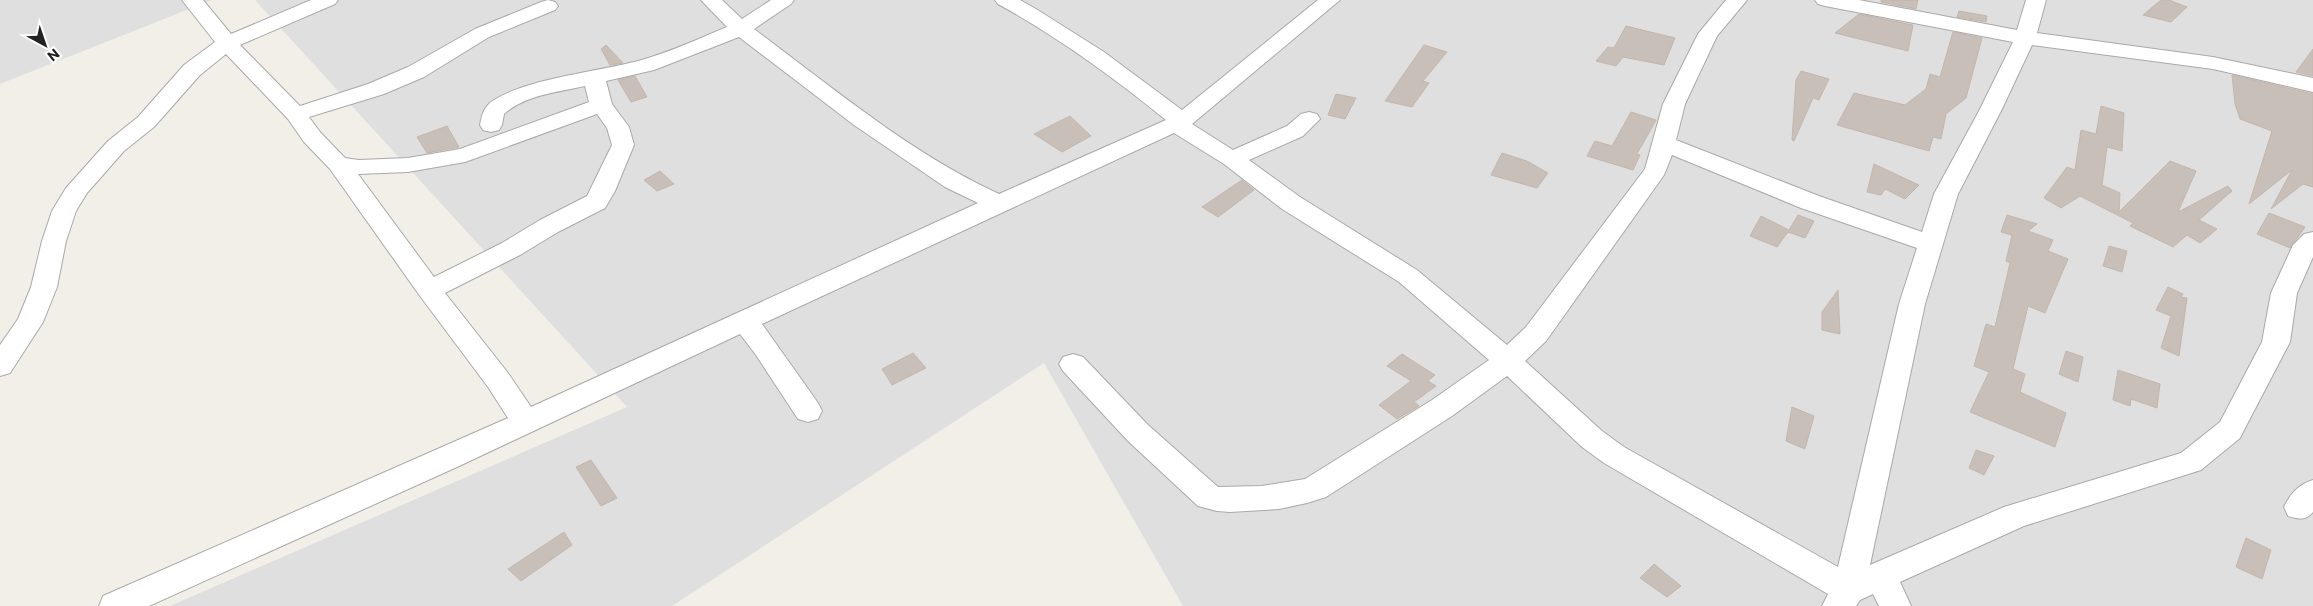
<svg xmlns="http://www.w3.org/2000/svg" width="2313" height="606" viewBox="0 0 2313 606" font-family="Commissioner,sans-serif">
<rect width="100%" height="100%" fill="#f2efe9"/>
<path fill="#e0dfdf" d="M 0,0 L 212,0 L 0,84 Z
M 255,0 L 2313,0 L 2313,606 L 1183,606 L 1044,363 L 672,606 L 170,606 L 627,407 Z"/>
<path fill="#c7bfb8" stroke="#c4b6ab" d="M 1881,0 L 1918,0 L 1916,9 L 1881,2 Z
M 2161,0 L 2169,0 L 2187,7 L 2171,22 L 2143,15 Z
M 1959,11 L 1987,16 L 1986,22 L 1957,17 Z
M 1859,14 L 1913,25 L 1908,51 L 1835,33 Z
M 1626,26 L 1675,38 L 1664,65 L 1623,57 L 1616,66 L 1596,61 L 1608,47 L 1614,48 Z
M 1953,32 L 1982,38 L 1966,98 L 1946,114 L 1941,139 L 1933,137 L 1929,151 L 1837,125 L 1854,93 L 1905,105 L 1926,89 L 1930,74 L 1940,77 Z
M 606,45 L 623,63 L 610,65 L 601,49 Z
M 1424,45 L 1447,52 L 1423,81 L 1429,83 L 1412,107 L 1385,101 Z
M 2313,49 L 2313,76 L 2296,72 Z
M 1801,71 L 1829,79 L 1819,100 L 1813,98 L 1794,141 L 1792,140 L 1796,80 Z
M 2232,75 L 2313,94 L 2313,187 L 2303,184 L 2271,209 L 2292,170 L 2249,204 L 2272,131 L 2240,119 L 2235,104 Z
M 635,76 L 647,97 L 631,102 L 618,80 Z
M 1336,94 L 1356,98 L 1345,119 L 1328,115 Z
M 2101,106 L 2124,113 L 2122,151 L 2107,147 L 2102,185 L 2120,193 L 2119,212 L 2170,161 L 2196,171 L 2178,212 L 2228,186 L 2232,191 L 2199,220 L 2217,229 L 2200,243 L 2187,235 L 2173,247 L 2130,226 L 2133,223 L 2080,196 L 2061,208 L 2044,198 L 2067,167 L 2075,170 L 2081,130 L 2096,134 Z
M 1631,112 L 1656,120 L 1637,154 L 1640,155 L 1633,170 L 1587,156 L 1595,141 L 1612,146 Z
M 1070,116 L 1091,136 L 1062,152 L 1034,134 Z
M 447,126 L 459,147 L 427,153 L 417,137 Z
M 1502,153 L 1527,161 L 1548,173 L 1537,188 L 1491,175 Z
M 1874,164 L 1919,185 L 1905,199 L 1885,189 L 1881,195 L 1867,192 Z
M 660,171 L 674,184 L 657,191 L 644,180 Z
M 1242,180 L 1254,190 L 1218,217 L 1202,207 Z
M 2269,213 L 2305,227 L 2290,248 L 2257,234 Z
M 1798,215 L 1814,221 L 1805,238 L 1788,232 L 1777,247 L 1750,236 L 1761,216 L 1789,230 Z
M 2007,215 L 2037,224 L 2028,231 L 2053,240 L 2048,251 L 2068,259 L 2045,313 L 2028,306 L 2013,369 L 2025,374 L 2020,392 L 2066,413 L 2055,447 L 1970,412 L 1989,372 L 1974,366 L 1986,324 L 1995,327 L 2010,263 L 2006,261 L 2012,235 L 2001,232 Z
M 2109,246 L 2127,251 L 2122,272 L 2103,266 Z
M 2168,287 L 2183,294 L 2181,297 L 2187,298 L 2179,356 L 2161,348 L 2171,316 L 2156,310 Z
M 1838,290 L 1840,334 L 1822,330 L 1822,312 Z
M 2066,351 L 2083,357 L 2078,382 L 2059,374 Z
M 913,353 L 926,368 L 892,385 L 882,369 Z
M 1402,354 L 1435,375 L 1428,381 L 1436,386 L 1414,402 L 1419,406 L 1397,419 L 1379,405 L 1411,381 L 1387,366 Z
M 2118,370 L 2160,384 L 2157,408 L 2131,399 L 2130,406 L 2113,400 Z
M 1792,407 L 1814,416 L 1805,449 L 1786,441 Z
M 1976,450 L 1994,456 L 1984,475 L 1969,468 Z
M 591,460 L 617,498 L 601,506 L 576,467 Z
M 564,532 L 572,545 L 521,581 L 508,569 Z
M 2246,538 L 2271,550 L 2262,579 L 2236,567 Z
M 1654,564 L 1681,586 L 1667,597 L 1640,578 Z"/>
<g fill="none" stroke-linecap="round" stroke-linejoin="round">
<defs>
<path id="minor" d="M 182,0 L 203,0 L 231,34 L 311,0 L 338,0 L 335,4 L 240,45 L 300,106 L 368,84 L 408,67 L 475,29 L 541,2 L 548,0 L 555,2 L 558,6 L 555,10 L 489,37 L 424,77 L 384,94 L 309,117 L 320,132 L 345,158 L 359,160 L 408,158 L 460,149 L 589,102 L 585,86 C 558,92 525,95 504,114 L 502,125 L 499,130 L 491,132 L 483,130 L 480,125 C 482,114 484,106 494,100 C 530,78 596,72 638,61 C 668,53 698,39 727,27 L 701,0 L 722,0 L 742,19 L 771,0 L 794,0 L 791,4 L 754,29 C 832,87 910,153 999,194 L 1166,120 C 1113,77 1058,37 998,4 L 995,0 L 1020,0 L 1036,9 L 1104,52 L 1182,110 L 1318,0 L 1340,0 L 1192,124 L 1233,150 L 1287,126 L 1301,114 L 1309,112 L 1317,114 L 1320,119 L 1303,136 L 1249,160 L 1300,197 L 1417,270 L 1507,345 L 1526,327 L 1645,169 L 1663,104 L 1698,34 L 1726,0 L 1747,0 L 1717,36 L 1685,104 L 1676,140 L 1819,196 L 1922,232 L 1934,194 L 1979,111 L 2013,42 L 1825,6 L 1818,4 L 1815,0 L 1859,0 L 2017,30 L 2026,0 L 2046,0 L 2037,33 L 2213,57 L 2313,78 L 2313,92 L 2213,69 L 2032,45 L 2001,111 L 1958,194 L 1925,304 L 1870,565 L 2004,507 L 2181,453 L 2220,422 L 2262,342 L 2271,293 L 2293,245 L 2304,234 L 2313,232 L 2313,257 L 2297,293 L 2290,342 L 2244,430 L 2240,438 L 2201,470 L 2024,526 L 1900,582 L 1911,606 L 1879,606 L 1873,594 L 1860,600 L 1856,606 L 1822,606 L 1828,594 L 1604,463 L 1582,447 L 1507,376 L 1452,416 L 1326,497 L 1307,503 L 1279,509 L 1230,512 L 1217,511 L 1198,506 L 1128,441 L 1063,371 L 1059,364 L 1063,357 L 1073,354 L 1083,357 L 1148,425 L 1218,487 L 1262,486 L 1305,479 L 1432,400 L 1489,360 L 1399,282 L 1282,209 L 1224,164 L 1174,133 L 762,324 L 818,403 L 822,411 L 818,419 L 808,422 L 798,419 L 756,355 L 740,334 L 457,467 L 149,606 L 99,606 L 103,596 L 508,418 L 488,387 L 420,296 L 330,169 L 304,142 L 288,119 L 226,54 L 200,75 L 154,127 L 124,151 L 87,193 L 76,211 L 66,241 L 57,287 L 43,322 L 10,373 L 0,376 L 0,345 L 18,319 L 31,287 L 42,241 L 52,211 L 66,188 L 108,141 L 138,117 L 184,65 L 215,42 ZM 739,37 L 854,125 L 945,187 L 978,203 L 531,407 L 508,373 L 445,293 L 520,255 L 558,232 L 605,208 L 615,191 L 634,145 L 629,127 L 612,104 L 606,81 L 654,70 ZM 597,114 L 607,128 L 612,145 L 587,196 L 540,220 L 502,243 L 434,277 L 358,174 L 408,172 L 465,162 ZM 1672,155 L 1801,208 L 1917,248 L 1899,304 L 1838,567 L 1624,447 L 1602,431 L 1525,361 L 1546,341 L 1664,175 Z
M 2313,480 L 2313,512 C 2306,521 2298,519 2288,516 L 2284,507 C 2290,494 2299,484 2313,480 Z"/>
</defs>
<use href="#minor" stroke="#a9a9a9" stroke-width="2"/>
<use href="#minor" fill="#fff" fill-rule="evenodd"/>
</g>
<g transform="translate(45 45) rotate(140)" stroke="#ffffff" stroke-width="4" paint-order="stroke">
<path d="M0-4L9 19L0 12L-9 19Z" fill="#222222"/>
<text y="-8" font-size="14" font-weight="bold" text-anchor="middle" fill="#222222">N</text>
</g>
</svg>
